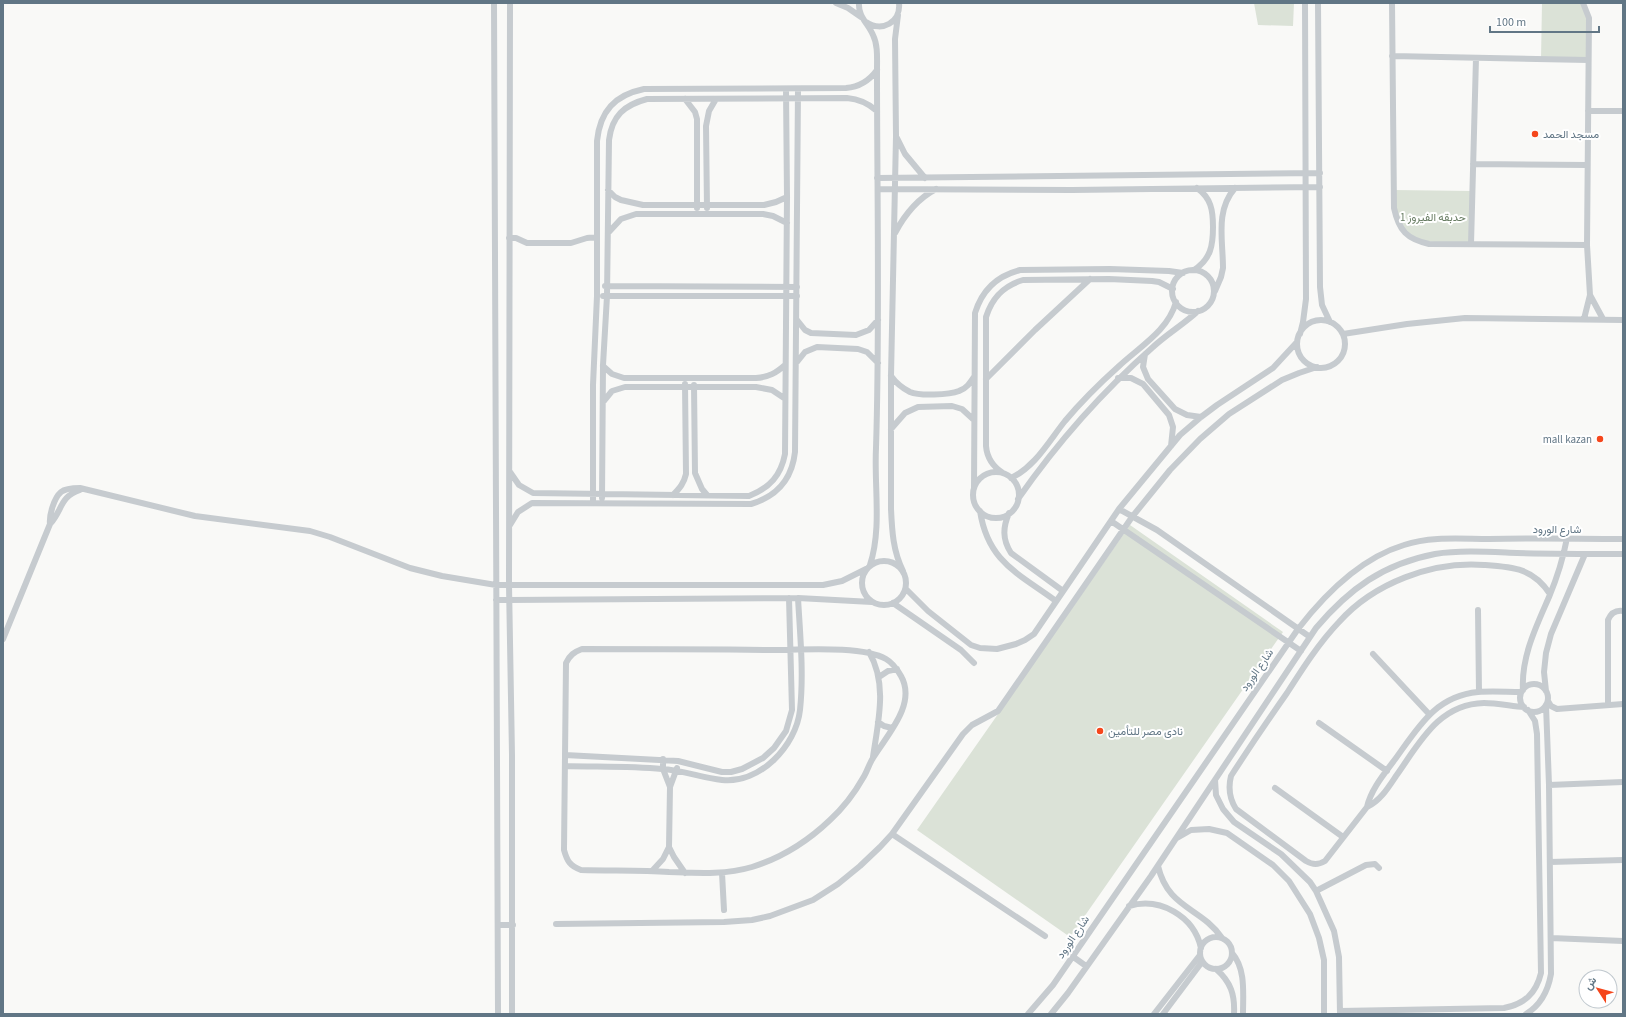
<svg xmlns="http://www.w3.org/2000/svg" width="1626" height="1017" viewBox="0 0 1626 1017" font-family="'Source Sans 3',Vazirmatn,sans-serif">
<rect width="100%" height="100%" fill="#f9f9f7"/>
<path fill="#dbe2d7" d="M 1254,3 L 1294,3 L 1293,26 L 1258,25 Z
M 1542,3 L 1583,3 L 1586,8 L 1588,60 L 1541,59 Z
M 1394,190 L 1472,191 L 1471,244 L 1416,241 L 1397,222 Z
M 1130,525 L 1283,632 L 1070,937 L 917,830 Z"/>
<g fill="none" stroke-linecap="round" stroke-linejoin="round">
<path stroke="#c6cbcf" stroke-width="6" d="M 494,3 L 498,1014
M 510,3 L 509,585 L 512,755 L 512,1014
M 836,3 L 848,8 L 861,17
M 859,3 C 858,17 868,23 873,35 C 878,45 877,58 877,70 C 877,196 880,322 876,448 C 874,487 882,528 870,565
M 1318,3 L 1320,287 L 1322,305 L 1330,322
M 1392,3 L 1394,208 C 1399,231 1407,239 1429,244 L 1587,245
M 1583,3 L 1589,18 L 1587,245 L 1590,295 L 1584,319
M 898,15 L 895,39 L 896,136 L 891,376 L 891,509 C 892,531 893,551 903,571
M 866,22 C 882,33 901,22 899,3
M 1392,56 L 1588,60
M 685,99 L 695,112 L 697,119 L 697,208
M 1588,111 L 1623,111
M 897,138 L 905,154 L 925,178
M 1473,164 L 1587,165
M 877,178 L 1320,173
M 878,189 L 1072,190 L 1320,187
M 608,190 L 615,197 L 621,200 L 643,205 L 764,205 L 776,202 L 787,197
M 707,208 L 706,126 L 709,111 L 716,99
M 608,233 L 621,219 L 636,214 L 763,214 L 773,216 L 787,223
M 895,233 C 905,214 917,199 936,189
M 509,238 L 516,238 L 527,243 L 571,243 L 587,238 L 597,237
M 1471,244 L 1476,58
M 1194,270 C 1211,259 1213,245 1213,227 C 1213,210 1211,198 1197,188
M1172 291a21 21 0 1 1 42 0a21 21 0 1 1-42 0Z
M 605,286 L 797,287
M 1215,291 L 1221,277 L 1223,268 C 1223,240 1215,211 1235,188
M 1590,295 L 1603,319
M 603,296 L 797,296
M 797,320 L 805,330 L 811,333 L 856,335 L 869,330 L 878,320
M1297 344a24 24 0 1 1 48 0a24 24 0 1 1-48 0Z
M 1300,334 L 1303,322 L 1306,299 L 1305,3
M 1343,334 L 1407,324 L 1465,318 L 1623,320
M 1145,354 L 1143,367 L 1148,379 L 1175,409 L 1187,415 L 1201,417
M 797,362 L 805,352 L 817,347 L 858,349 L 867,352 L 878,363
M 603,366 L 612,374 L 624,378 L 756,378 C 769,377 776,373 785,365
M 891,376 C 896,383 902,388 910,392 C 919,396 949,395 959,391 C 966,389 970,383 974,377
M 1118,378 L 1131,378 L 1143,384 L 1169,415 L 1173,427 L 1171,446
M 986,379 L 1035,330 L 1090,279
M 694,385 L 695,473 L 702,489 L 707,495
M 603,402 L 612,391 L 625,387 L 756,387 L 772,390 L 784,398
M 891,429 L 905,413 L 918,407 L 952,406 L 962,409 L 974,420
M 510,472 L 519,485 L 533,493 L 749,496 C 770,488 781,475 785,454 L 787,197 L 786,89
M973 495a23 23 0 1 1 46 0a23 23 0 1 1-46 0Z
M 1003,473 C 992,466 987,458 986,446 L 986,317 C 992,298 1003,286 1023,280 L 1109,279 L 1152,281 L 1159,282 L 1173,289
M 1011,478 C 1035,467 1049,441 1065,421 C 1081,402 1099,384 1118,367 C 1139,347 1168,331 1176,302
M 974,488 L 975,313 C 982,290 996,276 1020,270 L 1110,269 L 1169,271 L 1183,273
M 673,495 C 680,488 684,483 686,474 L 685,384
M 602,498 L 603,365 L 607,296 L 609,140 C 612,116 624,105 647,99 L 847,98 C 859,99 868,103 877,111
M 1018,499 C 1057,443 1102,392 1153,347 C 1167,334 1184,324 1198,311
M 593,503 L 593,385 L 597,296 L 597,141 C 600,111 615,95 644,89 L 846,88 C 860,87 869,81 877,70
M 1119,509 L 1157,530 L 1310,637
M 980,511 C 988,562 1018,573 1056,601
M 1009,513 C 1003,527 1002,539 1011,553 L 1063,591
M 1111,521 L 1301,651
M 50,524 C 49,515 54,498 61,492 C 66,488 74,488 80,488 L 195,516 L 310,531 L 330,537 L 410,568 L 442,576 L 496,585 L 823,585 L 842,581 L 866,569
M 510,525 L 518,512 L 532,503 L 751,504 C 778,496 792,479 795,452 L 798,89
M862 583a22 22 0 1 1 44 0a22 22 0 1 1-44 0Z
M 906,589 L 928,611 L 971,645 L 980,648 L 997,649 L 1016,644 L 1025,640 L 1034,634 L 1119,509 L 1180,435 L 1201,417 L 1217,405 L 1273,368 L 1297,342
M 496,600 L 798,598 L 872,602
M 893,603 L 961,650 L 974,663
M 1478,610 L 1479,692
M 3,639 L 50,524 C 63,510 59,497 80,490
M 582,649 C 645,649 707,649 769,650 C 799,650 862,645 886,659 C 893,663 897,669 901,676 C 917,704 887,735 873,758 C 869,764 867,772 863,778 C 854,794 843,808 830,820 C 808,841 781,858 752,867 C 725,875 697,873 669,872 C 640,870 610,871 581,870 C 570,866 567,861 564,850 L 566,663 C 570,655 574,652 582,649 Z
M 869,652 C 888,684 878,722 873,757
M 1373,654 L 1429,714
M 879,677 L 888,671 L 897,669
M1520 698a14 14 0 1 1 28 0a14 14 0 1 1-28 0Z
M 1523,690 C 1521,657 1536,627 1549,597 C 1557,578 1563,559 1567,538
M 1546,691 L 1544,672 L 1546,653 L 1551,634 L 1585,554
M 1548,701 L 1551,706 L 1557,709 L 1623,704
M 1608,705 L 1608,620 C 1611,613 1616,610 1623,611
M 1524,707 C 1511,706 1497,703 1484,703 C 1438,704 1419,744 1396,776 C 1388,788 1380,801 1367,807 L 1325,861 C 1318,865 1313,865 1306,861 L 1236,809 C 1229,798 1228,788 1231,776 C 1249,748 1268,720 1287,693 C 1303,668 1319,643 1339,622 C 1374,583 1432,561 1484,565 C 1513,567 1533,568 1550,594
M 878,722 L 884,726 L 892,728
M 1319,723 L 1387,771
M 565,755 L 678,761 L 722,772 L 731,772 L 742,769 L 763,758 L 774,748 L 786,731 L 792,710 L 789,598
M 663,759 L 663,769 L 670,787
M 565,766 C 597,767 630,766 662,769 C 682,770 702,778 722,780 C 760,784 796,746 800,710 C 804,673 800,634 798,598
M 1215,780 L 1216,795 L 1223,809 L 1234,822 L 1281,854 L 1310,882 L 1316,891 L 1334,931 L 1339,957 L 1340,1014
M 1549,785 L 1623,782
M 1275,788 L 1343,837
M 1367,807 C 1371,789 1385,773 1396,758 C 1419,726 1436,696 1478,692 C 1492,691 1507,692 1521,692
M 892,834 L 1045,936
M 1177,838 L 1191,830 L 1209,829 L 1227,833 L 1273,865 L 1289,881 L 1310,914 L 1319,938 L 1324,960 L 1324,1014
M 669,847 L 674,857 L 685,873
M 1550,862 L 1623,860
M 1158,866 C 1168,909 1201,907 1222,938
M 652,871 L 663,859 L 669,847 L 670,787 L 677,768
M 722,873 L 724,910
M 1316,891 L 1366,865 L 1375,864 L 1379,868
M 1129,906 C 1160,897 1194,916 1201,948
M 556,924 L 724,922 L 752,920 L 770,916 L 813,900 L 838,884 L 860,866 L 880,847 L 892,834 L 963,734 L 972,725 L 998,711 L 1132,517 L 1170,470 L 1200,439 L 1229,414 L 1282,380 L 1299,373 L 1317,367
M 498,925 L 513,925
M1200 953a16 16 0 1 1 32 0a16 16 0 1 1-32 0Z
M 1551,938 L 1623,941
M 1232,953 C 1246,969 1243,993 1243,1014
M 1072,956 L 1086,966
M 1216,969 C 1231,982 1235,995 1234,1014
M 1340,1011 L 1504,1008 C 1524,1004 1536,994 1541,973 L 1537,734 L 1535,721 L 1528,710
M 1028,1014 L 1053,985 L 1298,629 C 1325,594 1361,558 1404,545 C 1431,536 1461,539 1489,539 C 1534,538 1578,539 1623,539
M 1051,1014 L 1068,993 L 1151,876 L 1316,628 C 1349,589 1383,564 1435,554 C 1461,550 1490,552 1517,553 C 1552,554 1588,554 1623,554
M 1154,1014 L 1200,955
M 1163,1014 L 1202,962
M 1526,1014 C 1541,1005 1548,991 1551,974 L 1549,785 L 1546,705"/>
</g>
<g fill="#f5461b" stroke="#fff" stroke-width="1.5">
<circle cx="1535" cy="134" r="4"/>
<circle cx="1600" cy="439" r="4"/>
<circle cx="1100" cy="731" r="4"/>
</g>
<g text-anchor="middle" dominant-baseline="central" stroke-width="4" stroke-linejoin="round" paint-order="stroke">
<g font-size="11" fill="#617685" stroke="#fff" text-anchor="start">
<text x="1543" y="134">مسجد الحمد</text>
<text x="1592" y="439" text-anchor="end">mall kazan</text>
<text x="1108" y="731">نادى مصر للتأمين</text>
</g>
<g font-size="11" fill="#667b61" stroke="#fff">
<text x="1433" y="217">حدبقه الفيروز 1</text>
</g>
<g font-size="11" fill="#617685" stroke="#fff">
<text x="1557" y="529">شارع الورود</text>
<text transform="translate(1257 670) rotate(-55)">شارع الورود</text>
<text transform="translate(1073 937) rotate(-56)">شارع الورود</text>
</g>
</g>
<rect width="1626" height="1017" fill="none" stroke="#617685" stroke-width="8"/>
<g transform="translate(1598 989) rotate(306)"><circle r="19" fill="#ffffff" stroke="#c0c8ce"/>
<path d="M0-3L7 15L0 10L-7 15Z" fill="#f5461b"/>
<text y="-6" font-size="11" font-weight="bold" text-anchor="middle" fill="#617685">ش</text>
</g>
<path d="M1490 26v6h109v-6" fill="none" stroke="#617685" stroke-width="2"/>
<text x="1496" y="26" font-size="12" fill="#617685" stroke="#ffffff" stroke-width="3" paint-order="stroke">100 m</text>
</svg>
